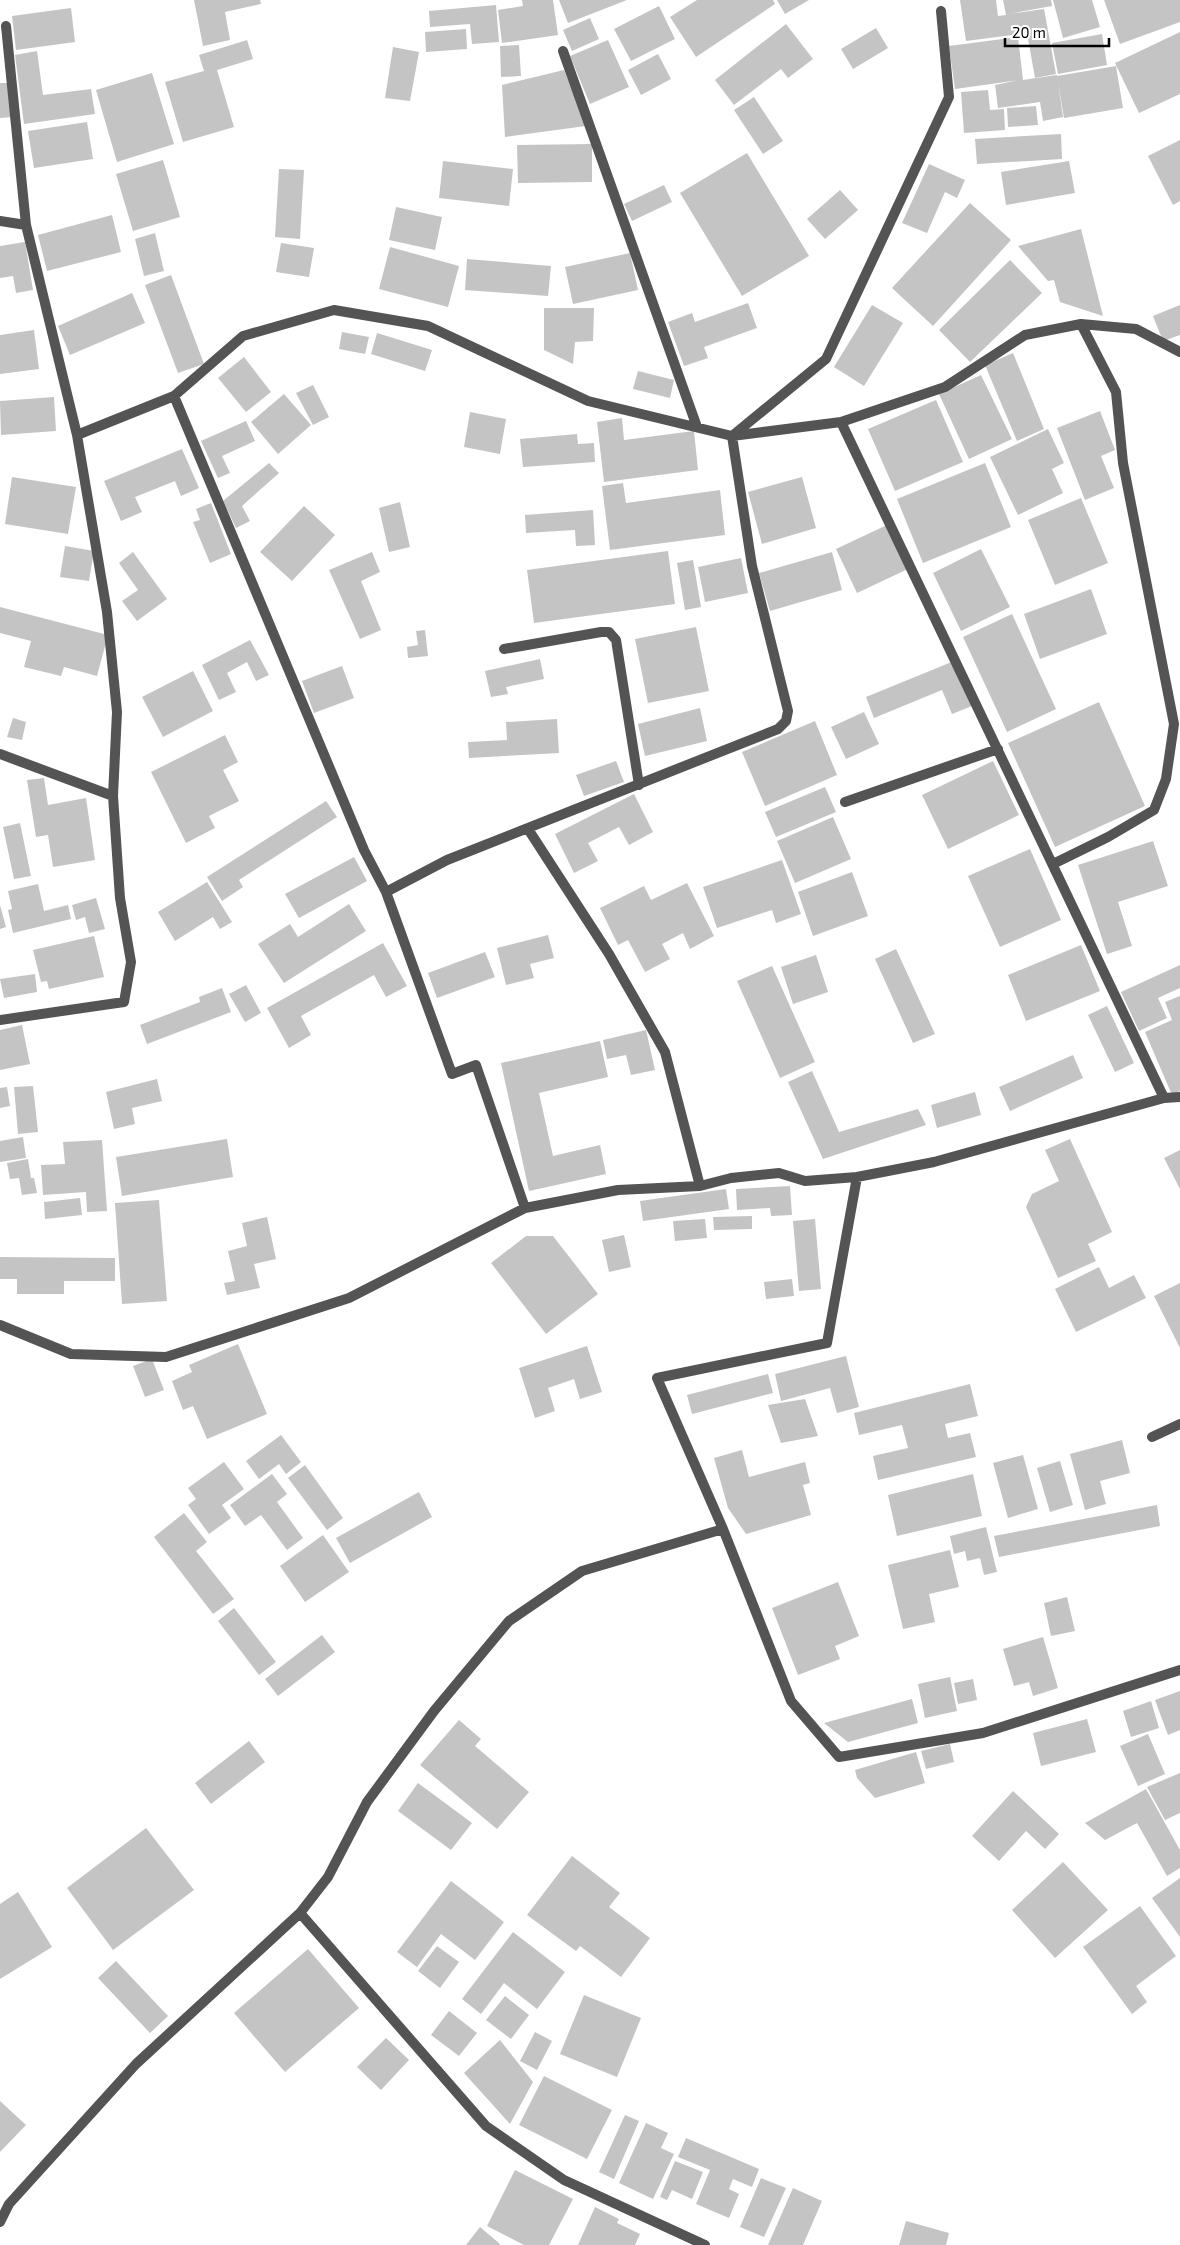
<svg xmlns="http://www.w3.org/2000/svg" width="1180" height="2245" viewBox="0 0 1180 2245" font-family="'Exo 2',sans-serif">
<rect width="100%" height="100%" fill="#fff"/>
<path fill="#c4c4c4" d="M 194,0 L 260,0 L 261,4 L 225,12 L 230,40 L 203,46 Z
M 522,0 L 553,0 L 558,35 L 502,43 L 498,10 L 523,6 Z
M 559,0 L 627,0 L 568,23 Z
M 697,0 L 773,0 L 775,4 L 696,57 L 670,17 Z
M 777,0 L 809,0 L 785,14 Z
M 960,0 L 996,0 L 998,16 L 1006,15 L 1003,0 L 1051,0 L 1052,6 L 1008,14 L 1044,9 L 1056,74 L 1035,78 L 1027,33 L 966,41 Z
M 1053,0 L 1092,0 L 1100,27 L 1063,38 Z
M 1104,0 L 1180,0 L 1180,22 L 1120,44 Z
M 496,5 L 499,42 L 472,44 L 470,24 L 430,27 L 429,11 Z
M 659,6 L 675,39 L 631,61 L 614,29 Z
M 71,8 L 75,42 L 16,50 L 12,16 Z
M 590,18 L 599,39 L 572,51 L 563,30 Z
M 786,24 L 813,59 L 788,78 L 781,69 L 734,105 L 715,80 Z
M 876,28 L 888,48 L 853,69 L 841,49 Z
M 466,29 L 467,49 L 426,52 L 425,32 Z
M 1180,32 L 1180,94 L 1139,113 L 1115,63 Z
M 1102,34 L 1107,65 L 1058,74 L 1052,43 Z
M 1018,37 L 1023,80 L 1057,75 L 1063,117 L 1043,121 L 1040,102 L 998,108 L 995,85 L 1019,80 L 955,89 L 949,46 Z
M 247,40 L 253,59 L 217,70 L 234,127 L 183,142 L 165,82 L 204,71 L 199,55 Z
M 608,40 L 629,87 L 590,104 L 570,56 Z
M 519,45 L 521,76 L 501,77 L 500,46 Z
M 393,47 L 419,52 L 410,101 L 385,98 Z
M 37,51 L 43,95 L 91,89 L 95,114 L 24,124 L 15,55 Z
M 658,54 L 671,79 L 641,95 L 628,70 Z
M 1116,66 L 1123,108 L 1064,118 L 1057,76 Z
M 564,70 L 586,126 L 505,137 L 502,85 Z
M 152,73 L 174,144 L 117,162 L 96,90 Z
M 0,83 L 10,83 L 12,117 L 0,118 Z
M 988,90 L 990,110 L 1004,109 L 1005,130 L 964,133 L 961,92 Z
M 754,97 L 783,141 L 763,154 L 734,110 Z
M 1036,106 L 1038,125 L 1008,127 L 1007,108 Z
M 87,122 L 93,159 L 34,168 L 28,131 Z
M 1061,134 L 1062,159 L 977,164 L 975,139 Z
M 1180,140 L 1180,201 L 1173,205 L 1148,156 Z
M 592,144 L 592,182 L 518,183 L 517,145 Z
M 747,153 L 809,256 L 742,296 L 680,193 Z
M 163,160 L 180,217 L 133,231 L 116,174 Z
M 443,161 L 513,169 L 509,206 L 439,198 Z
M 1069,161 L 1075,193 L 1006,205 L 1001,172 Z
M 929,164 L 965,180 L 957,198 L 945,192 L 927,233 L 902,223 Z
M 279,169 L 304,170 L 300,239 L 275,237 Z
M 664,185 L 672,202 L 632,221 L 624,204 Z
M 840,190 L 858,210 L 825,239 L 807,219 Z
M 970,203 L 1011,240 L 933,326 L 892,288 Z
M 396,207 L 442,217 L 435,250 L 389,240 Z
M 112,215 L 121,252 L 47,271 L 38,235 Z
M 1081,229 L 1103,316 L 1060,302 L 1054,280 L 1048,281 L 1018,246 Z
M 155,233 L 164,271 L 144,276 L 135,239 Z
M 25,242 L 33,290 L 16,293 L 13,276 L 0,278 L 0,246 Z
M 281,243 L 314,248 L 309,277 L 276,272 Z
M 390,247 L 459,266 L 448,307 L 379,289 Z
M 630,253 L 638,290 L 573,304 L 565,267 Z
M 467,259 L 551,266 L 548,296 L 465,290 Z
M 1010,260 L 1042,293 L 970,362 L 939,330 Z
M 171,275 L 204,364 L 178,373 L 145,285 Z
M 132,293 L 145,323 L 70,355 L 58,326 Z
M 748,303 L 757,328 L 704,347 L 708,358 L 684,366 L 668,322 L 692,313 L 695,322 Z
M 872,305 L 903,323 L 864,386 L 834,367 Z
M 1180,305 L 1180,335 L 1163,341 L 1153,316 Z
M 544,308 L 594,308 L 593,341 L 575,342 L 573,364 L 544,350 Z
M 34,330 L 39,369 L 0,374 L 0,335 Z
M 342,332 L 369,337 L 365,354 L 339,349 Z
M 377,333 L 432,350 L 425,371 L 371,354 Z
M 1013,353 L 1044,429 L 1017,441 L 985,365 Z
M 244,357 L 271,392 L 246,412 L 218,378 Z
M 638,371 L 674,380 L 670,398 L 633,389 Z
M 981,375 L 1012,439 L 969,459 L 939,394 Z
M 313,385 L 329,417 L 313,425 L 296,393 Z
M 284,394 L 311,425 L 278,454 L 251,422 Z
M 54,397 L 56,431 L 1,435 L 0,401 Z
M 936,400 L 963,462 L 895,491 L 868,429 Z
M 1100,411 L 1115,450 L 1101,456 L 1114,488 L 1085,500 L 1057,428 Z
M 470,412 L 506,419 L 500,454 L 464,447 Z
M 622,418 L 624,440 L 694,431 L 698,470 L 604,482 L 597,422 Z
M 246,421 L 255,441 L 222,456 L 230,473 L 218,478 L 201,441 Z
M 1048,429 L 1064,463 L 1052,469 L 1063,493 L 1018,515 L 990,457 Z
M 577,434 L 578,444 L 594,443 L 595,462 L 523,467 L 520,439 Z
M 182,449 L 199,488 L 181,496 L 175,481 L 135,497 L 142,512 L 121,521 L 104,481 Z
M 269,463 L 279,473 L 242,506 L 250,521 L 236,528 L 223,501 Z
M 985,463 L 1011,527 L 923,563 L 897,499 Z
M 12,477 L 76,487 L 68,534 L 5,524 Z
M 802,477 L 816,528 L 762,544 L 748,492 Z
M 623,483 L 626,503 L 720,490 L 725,535 L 610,550 L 602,486 Z
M 1081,498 L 1108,563 L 1055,585 L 1028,520 Z
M 400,502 L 410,547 L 389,552 L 379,508 Z
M 211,503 L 231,554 L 210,563 L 193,522 L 200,520 L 196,509 Z
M 304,506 L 335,535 L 292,581 L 260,552 Z
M 593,510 L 595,545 L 576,546 L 575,530 L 526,533 L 525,515 Z
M 889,524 L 910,568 L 857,593 L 836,549 Z
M 65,546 L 94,551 L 89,581 L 60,577 Z
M 981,549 L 1010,607 L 961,631 L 933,573 Z
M 668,551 L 675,604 L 534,623 L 527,570 Z
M 133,552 L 167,599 L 137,621 L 122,601 L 138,590 L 119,563 Z
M 372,552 L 380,572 L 361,581 L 381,630 L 360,639 L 329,570 Z
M 832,552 L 842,590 L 770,611 L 759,573 Z
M 741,558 L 748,593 L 705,602 L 698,567 Z
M 693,560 L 701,607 L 685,610 L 677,563 Z
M 1091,589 L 1107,634 L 1040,659 L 1024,614 Z
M 0,607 L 108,635 L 97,676 L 64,667 L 61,676 L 24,667 L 31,641 L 0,633 Z
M 1012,614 L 1056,709 L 1007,732 L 963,637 Z
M 696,627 L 709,691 L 648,703 L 635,639 Z
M 425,630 L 428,656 L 408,658 L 407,647 L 418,645 L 416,631 Z
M 250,640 L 269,675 L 256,681 L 247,662 L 227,673 L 236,692 L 219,700 L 202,665 Z
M 540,659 L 544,679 L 506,687 L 508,694 L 491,697 L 485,671 Z
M 954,661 L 972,706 L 952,714 L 942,690 L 874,718 L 866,697 Z
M 342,666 L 354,698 L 314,713 L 302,681 Z
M 193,671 L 213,711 L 163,737 L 142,697 Z
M 1099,702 L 1145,806 L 1055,847 L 1008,743 Z
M 700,708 L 707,741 L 645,756 L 638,724 Z
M 864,712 L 879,744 L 846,759 L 831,727 Z
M 13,718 L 26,722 L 22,740 L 7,737 Z
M 557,719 L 559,753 L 469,758 L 468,742 L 507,740 L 506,722 Z
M 815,721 L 837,775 L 765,806 L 742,752 Z
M 225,735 L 238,762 L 223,770 L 239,801 L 209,816 L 215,828 L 186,843 L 151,772 Z
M 616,761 L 624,782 L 584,796 L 576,775 Z
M 993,761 L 1019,815 L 948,849 L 922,795 Z
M 44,778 L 48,805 L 86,798 L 95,860 L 53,867 L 48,835 L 36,837 L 27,780 Z
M 825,787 L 836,812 L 776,837 L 765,812 Z
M 634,794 L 653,832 L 629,845 L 619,827 L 588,843 L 598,861 L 574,873 L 555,834 Z
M 326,801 L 337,817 L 239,880 L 243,887 L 222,901 L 207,877 Z
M 833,817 L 851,859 L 795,883 L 777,841 Z
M 20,823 L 31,876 L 14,879 L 3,827 Z
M 1153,841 L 1168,886 L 1118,902 L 1132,946 L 1107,954 L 1078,865 Z
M 1030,849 L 1061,920 L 1000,947 L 968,876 Z
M 354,857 L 367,881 L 299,918 L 285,894 Z
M 782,860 L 801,914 L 776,923 L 772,910 L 717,928 L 703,887 Z
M 852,872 L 868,916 L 813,936 L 798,892 Z
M 207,882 L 232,922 L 220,929 L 213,917 L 175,941 L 158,912 Z
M 687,883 L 714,936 L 690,949 L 683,933 L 662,944 L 670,959 L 645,972 L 628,940 L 618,945 L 600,908 L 644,886 L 651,900 Z
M 38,884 L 44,911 L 68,905 L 71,919 L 13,933 L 8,910 L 12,909 L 8,891 Z
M 96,898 L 105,929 L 89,933 L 85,917 L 76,920 L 72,905 Z
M 349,904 L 366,931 L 284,983 L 258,944 L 290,924 L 298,937 Z
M 0,905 L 6,927 L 0,929 Z
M 548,935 L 554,958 L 530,964 L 534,978 L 506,985 L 497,948 Z
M 94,936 L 104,977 L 49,989 L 47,981 L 41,982 L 33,950 Z
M 383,943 L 407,986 L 386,997 L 374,975 L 301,1016 L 311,1035 L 289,1048 L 267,1008 Z
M 1081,945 L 1100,991 L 1026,1021 L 1008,975 Z
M 896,949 L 935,1034 L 913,1043 L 875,959 Z
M 485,952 L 495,977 L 437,998 L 428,973 Z
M 816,955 L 828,992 L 793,1004 L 781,967 Z
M 1180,965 L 1180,988 L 1158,998 L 1167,1018 L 1139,1031 L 1121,992 Z
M 772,966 L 815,1062 L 780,1078 L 737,981 Z
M 35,974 L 37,992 L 4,998 L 0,979 Z
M 246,985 L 261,1013 L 245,1022 L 229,994 Z
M 222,988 L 231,1012 L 147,1044 L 140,1025 L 200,1002 L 199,997 Z
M 1180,996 L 1180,1091 L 1172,1095 L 1145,1032 L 1172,1020 L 1165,1002 Z
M 1107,1006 L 1134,1063 L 1115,1072 L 1088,1015 Z
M 22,1025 L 30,1064 L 0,1070 L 0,1030 Z
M 646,1030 L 655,1070 L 631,1075 L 626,1055 L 607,1059 L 603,1040 Z
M 600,1041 L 608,1077 L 539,1093 L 553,1156 L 600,1145 L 606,1174 L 529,1191 L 501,1063 Z
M 1073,1055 L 1083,1078 L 1010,1111 L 999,1087 Z
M 812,1071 L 839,1132 L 918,1109 L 926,1125 L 823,1159 L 788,1082 Z
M 157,1079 L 162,1101 L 132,1108 L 135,1124 L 114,1129 L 106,1092 Z
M 33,1086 L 38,1132 L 18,1134 L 14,1087 Z
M 7,1087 L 10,1106 L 0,1108 L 0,1088 Z
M 975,1092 L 981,1115 L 937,1128 L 931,1105 Z
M 23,1137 L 26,1158 L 0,1162 L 0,1141 Z
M 227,1139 L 233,1177 L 122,1196 L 116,1157 Z
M 1070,1139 L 1112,1232 L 1088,1244 L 1096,1261 L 1058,1278 L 1026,1207 L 1032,1194 L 1059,1181 L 1045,1150 Z
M 102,1140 L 107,1211 L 87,1212 L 86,1192 L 43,1195 L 41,1165 L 65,1164 L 63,1142 Z
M 1180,1150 L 1180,1189 L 1164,1158 Z
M 28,1159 L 31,1178 L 34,1178 L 37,1193 L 22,1195 L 19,1178 L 10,1179 L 7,1163 Z
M 790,1186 L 792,1215 L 771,1216 L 770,1208 L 737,1210 L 736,1189 Z
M 726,1189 L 729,1209 L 643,1221 L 640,1201 Z
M 80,1198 L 82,1215 L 45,1219 L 44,1202 Z
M 159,1200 L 167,1301 L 122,1304 L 115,1203 Z
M 752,1216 L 752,1229 L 714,1230 L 713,1217 Z
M 267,1217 L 276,1259 L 254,1264 L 260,1288 L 227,1295 L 224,1283 L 235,1281 L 228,1251 L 247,1246 L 242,1223 Z
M 705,1219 L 707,1238 L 675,1241 L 673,1221 Z
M 815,1219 L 821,1289 L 799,1291 L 793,1221 Z
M 624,1235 L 631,1267 L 609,1272 L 602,1240 Z
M 526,1236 L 553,1236 L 598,1294 L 546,1334 L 491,1263 Z
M 0,1257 L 115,1258 L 115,1281 L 64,1281 L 64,1294 L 17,1294 L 17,1279 L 0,1279 Z
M 1099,1267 L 1109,1288 L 1134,1275 L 1146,1298 L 1076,1332 L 1055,1289 Z
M 792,1279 L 794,1296 L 766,1299 L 764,1282 Z
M 1180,1283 L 1180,1348 L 1154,1296 Z
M 238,1344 L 267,1414 L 207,1439 L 193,1406 L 183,1410 L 172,1381 L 192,1372 L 189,1365 Z
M 587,1346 L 602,1392 L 580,1399 L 574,1379 L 548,1388 L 555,1411 L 535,1418 L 519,1368 Z
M 846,1356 L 859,1407 L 837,1413 L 830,1388 L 781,1401 L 775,1374 Z
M 152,1359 L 164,1390 L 145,1397 L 133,1366 Z
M 768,1374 L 773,1393 L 692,1414 L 687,1395 Z
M 970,1384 L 978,1416 L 945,1424 L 948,1438 L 970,1433 L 976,1457 L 878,1480 L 873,1456 L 908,1448 L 902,1425 L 859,1435 L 854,1413 Z
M 805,1399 L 818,1436 L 781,1443 L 768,1405 Z
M 281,1435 L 301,1462 L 286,1474 L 279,1464 L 259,1479 L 246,1461 Z
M 1122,1440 L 1130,1473 L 1100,1481 L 1106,1504 L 1085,1510 L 1070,1454 Z
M 742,1450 L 749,1477 L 805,1462 L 810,1483 L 803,1485 L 811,1515 L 746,1534 L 728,1508 L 714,1458 Z
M 1023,1455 L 1038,1509 L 1008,1518 L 993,1463 Z
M 1060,1461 L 1073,1505 L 1050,1512 L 1037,1468 Z
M 224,1462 L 244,1489 L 222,1505 L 231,1518 L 209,1534 L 188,1505 L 196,1499 L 188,1488 Z
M 305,1465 L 343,1518 L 327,1530 L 288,1478 Z
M 272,1474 L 287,1494 L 277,1502 L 303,1538 L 287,1550 L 261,1515 L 245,1526 L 230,1505 Z
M 973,1474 L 982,1516 L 897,1536 L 888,1495 Z
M 419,1492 L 432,1517 L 350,1563 L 336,1538 Z
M 1157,1505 L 1160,1526 L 999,1557 L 994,1536 Z
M 184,1513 L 207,1542 L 196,1551 L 234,1599 L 213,1614 L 154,1537 Z
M 986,1527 L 997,1572 L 984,1575 L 980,1558 L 967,1561 L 965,1551 L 954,1554 L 950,1536 Z
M 323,1535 L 349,1572 L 305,1602 L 280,1566 Z
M 950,1550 L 959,1587 L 929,1594 L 935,1622 L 903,1629 L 888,1565 Z
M 838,1582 L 859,1636 L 835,1646 L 840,1659 L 798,1675 L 772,1608 Z
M 1067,1597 L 1075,1631 L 1051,1636 L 1044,1603 Z
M 234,1608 L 276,1662 L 259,1675 L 218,1621 Z
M 322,1635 L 335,1652 L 278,1696 L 265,1679 Z
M 1043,1637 L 1058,1688 L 1033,1696 L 1029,1682 L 1014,1686 L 1003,1649 Z
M 950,1677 L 957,1711 L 925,1718 L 918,1684 Z
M 973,1679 L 977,1700 L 958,1704 L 954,1683 Z
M 1180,1691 L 1180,1730 L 1168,1735 L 1155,1700 Z
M 912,1699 L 918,1723 L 848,1742 L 824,1723 Z
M 1151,1701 L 1159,1728 L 1131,1737 L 1123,1711 Z
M 1087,1719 L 1096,1752 L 1041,1766 L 1033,1733 Z
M 459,1720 L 481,1739 L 475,1746 L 529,1792 L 497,1829 L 420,1765 Z
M 1148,1734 L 1165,1774 L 1138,1786 L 1120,1746 Z
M 249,1741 L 265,1762 L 211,1804 L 195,1783 Z
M 950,1744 L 954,1762 L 926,1769 L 921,1751 Z
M 916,1752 L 925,1783 L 875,1798 L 857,1778 L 855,1770 Z
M 1180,1773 L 1180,1813 L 1165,1820 L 1147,1787 Z
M 418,1783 L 472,1823 L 451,1850 L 398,1811 Z
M 1146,1789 L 1180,1850 L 1180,1868 L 1167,1876 L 1137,1823 L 1105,1840 L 1085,1823 Z
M 1013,1791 L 1059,1834 L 1045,1849 L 1026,1831 L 999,1861 L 972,1836 Z
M 146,1828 L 194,1890 L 113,1950 L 67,1888 Z
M 572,1856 L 620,1893 L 609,1907 L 650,1938 L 621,1977 L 580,1946 L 576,1951 L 527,1915 Z
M 1063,1862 L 1108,1910 L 1055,1958 L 1012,1910 Z
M 1180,1878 L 1180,1937 L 1152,1898 Z
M 451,1881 L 504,1922 L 475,1960 L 441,1934 L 417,1967 L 397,1952 Z
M 18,1892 L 52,1947 L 0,1979 L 0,1904 Z
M 1140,1906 L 1176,1956 L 1136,1986 L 1147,2002 L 1132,2014 L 1083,1947 Z
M 513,1932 L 565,1972 L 537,2009 L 504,1983 L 481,2014 L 462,1999 Z
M 437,1946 L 459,1962 L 440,1988 L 418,1971 Z
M 308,1949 L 359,2008 L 285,2072 L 234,2013 Z
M 116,1961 L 168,2016 L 150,2033 L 98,1978 Z
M 584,1995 L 641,2018 L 617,2077 L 560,2054 Z
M 505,1996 L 529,2015 L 511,2039 L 486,2020 Z
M 449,2011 L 477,2033 L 459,2056 L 431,2035 Z
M 535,2032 L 552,2041 L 537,2070 L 520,2061 Z
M 386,2038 L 409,2060 L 381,2090 L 357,2067 Z
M 500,2040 L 533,2082 L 510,2124 L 464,2073 Z
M 544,2076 L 612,2110 L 587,2159 L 519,2125 Z
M 0,2101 L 26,2125 L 0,2152 Z
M 625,2115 L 639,2121 L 614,2179 L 599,2172 Z
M 646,2123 L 668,2133 L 661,2148 L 674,2154 L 653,2199 L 619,2183 Z
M 686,2138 L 759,2169 L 752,2187 L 733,2179 L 729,2189 L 739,2194 L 729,2218 L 696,2204 L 710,2170 L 678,2157 Z
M 675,2161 L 703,2172 L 692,2199 L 672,2190 L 667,2200 L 660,2197 Z
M 515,2170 L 573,2199 L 549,2245 L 524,2245 L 487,2226 Z
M 761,2178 L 786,2188 L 764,2237 L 740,2227 Z
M 793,2188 L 822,2201 L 803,2245 L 768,2245 Z
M 595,2207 L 619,2219 L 617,2223 L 640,2234 L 635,2245 L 578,2245 Z
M 906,2221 L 949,2233 L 946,2245 L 899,2245 Z
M 480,2227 L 500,2244 L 499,2245 L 466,2245 Z"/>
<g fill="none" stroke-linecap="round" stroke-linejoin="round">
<path stroke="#545454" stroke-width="10" d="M 563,51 L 697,427
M 0,221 L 26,225
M 174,396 L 364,850 L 386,892 L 447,860 L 778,729 L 786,721 L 788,711 L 752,566 L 732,436 L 826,359 L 949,97 L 941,11
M 841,422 L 1164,1098
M 77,435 L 174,396 L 243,336 L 334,310 L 428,326 L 588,401 L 732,436 L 841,422 L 945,387 L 1025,335 L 1081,324 L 1136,329 L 1180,352
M 504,649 L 601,632 L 609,632 L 616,640 L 639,785
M 0,754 L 113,796
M 845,802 L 998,749
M 528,829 L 609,954 L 665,1052 L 700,1186
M 1053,864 L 1108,837 L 1154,810 L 1166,779 L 1174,724 L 1123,463 L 1116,392 L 1081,324
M 386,892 L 452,1074 L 476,1065 L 525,1208
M 0,1020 L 124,1002 L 131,962 L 120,898 L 113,796 L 117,712 L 107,612 L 77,435 L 26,225 L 6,26
M 857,1177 L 827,1343 L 657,1378 L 723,1529 L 791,1701 L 839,1757 L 983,1733 L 1180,1670
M 0,1325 L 71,1354 L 166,1357 L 349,1298 L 525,1208 L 618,1190 L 700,1186 L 731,1178 L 779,1173 L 805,1181 L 857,1177 L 934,1162 L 1164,1098 L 1180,1097
M 1152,1437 L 1180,1424
M 300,1913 L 486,2126 L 564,2180 L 705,2245
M 0,2222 L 9,2204 L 136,2064 L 300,1913 L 328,1877 L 367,1802 L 434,1711 L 509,1621 L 582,1571 L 723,1529"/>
</g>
<path d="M1005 38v8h104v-8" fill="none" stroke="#000000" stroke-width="2.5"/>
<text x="1012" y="38" font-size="15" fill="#000000" stroke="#ffffff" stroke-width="4" paint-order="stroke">20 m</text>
</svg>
